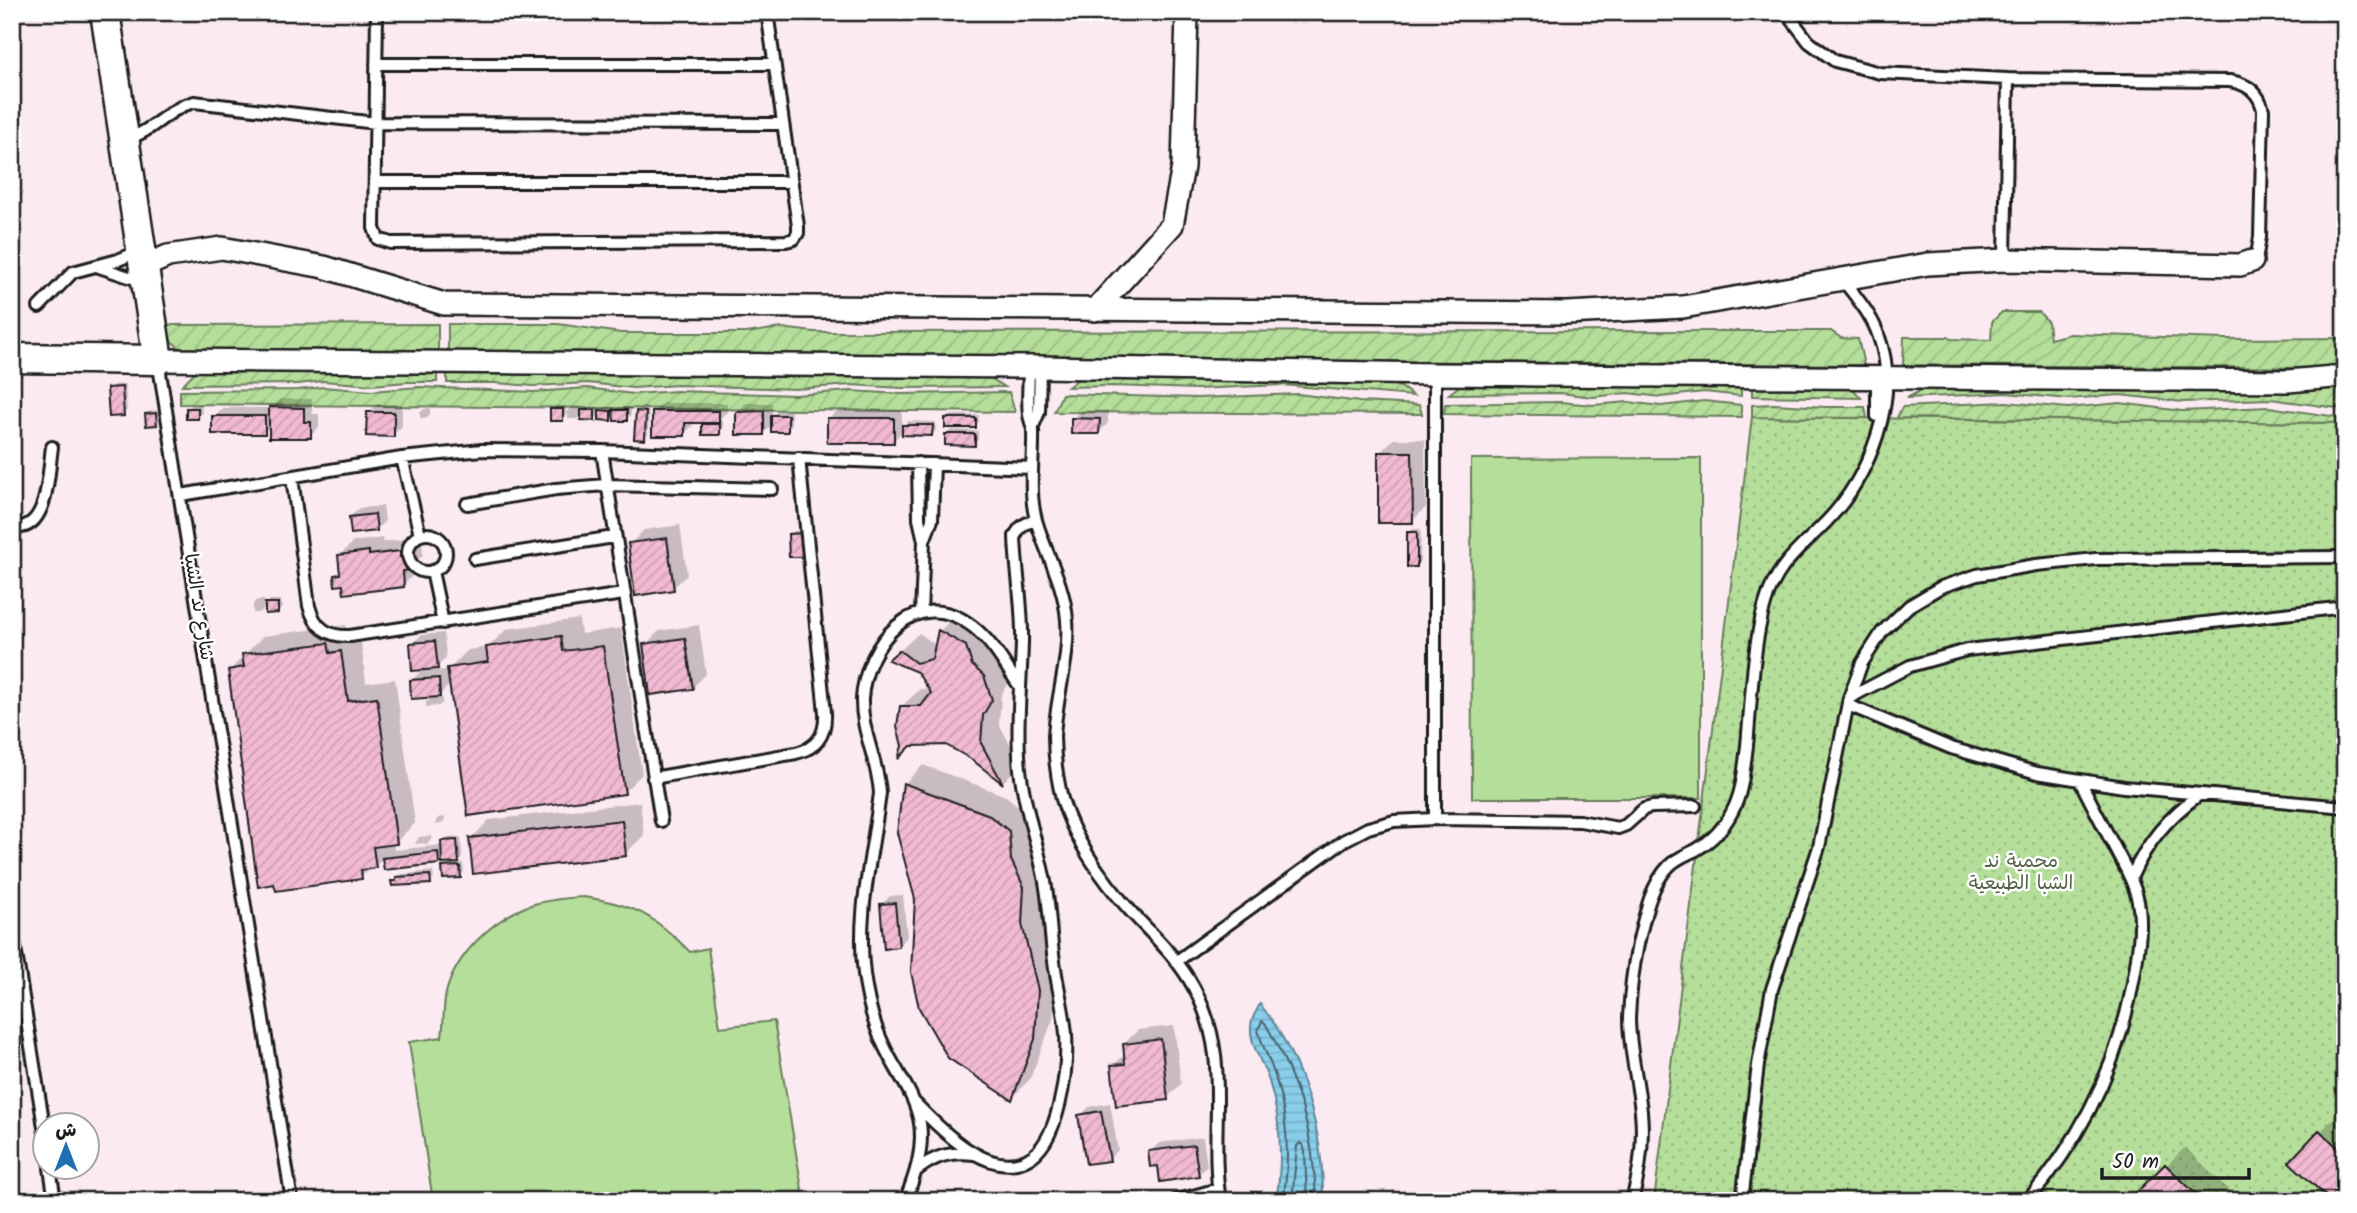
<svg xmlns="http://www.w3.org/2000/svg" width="2357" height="1213" viewBox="0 0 2357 1213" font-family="Kalam,'Playpen Sans Arabic',sans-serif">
<defs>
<pattern id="park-dots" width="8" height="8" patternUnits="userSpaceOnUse" patternTransform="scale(1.75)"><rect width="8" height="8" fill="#b5de9a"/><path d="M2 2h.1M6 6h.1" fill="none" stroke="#9bbe84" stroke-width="1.8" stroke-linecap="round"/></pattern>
<pattern id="garden-furrows" width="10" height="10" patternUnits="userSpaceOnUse" patternTransform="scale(1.75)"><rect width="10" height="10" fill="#b5de9a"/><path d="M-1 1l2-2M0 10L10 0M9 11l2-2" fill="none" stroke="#9bbe84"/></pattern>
<pattern id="water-rules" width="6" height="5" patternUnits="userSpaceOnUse" patternTransform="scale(1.75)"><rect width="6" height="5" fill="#89ceea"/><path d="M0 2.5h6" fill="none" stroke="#76b0c8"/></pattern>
<pattern id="building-hatch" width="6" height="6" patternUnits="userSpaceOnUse" patternTransform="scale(1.75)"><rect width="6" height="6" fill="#f2bad2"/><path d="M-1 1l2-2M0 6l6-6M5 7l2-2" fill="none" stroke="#cf9fb4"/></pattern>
</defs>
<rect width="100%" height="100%" fill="#fbeaf2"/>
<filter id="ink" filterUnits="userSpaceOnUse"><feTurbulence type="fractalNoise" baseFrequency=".0143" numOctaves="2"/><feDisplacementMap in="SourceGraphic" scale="14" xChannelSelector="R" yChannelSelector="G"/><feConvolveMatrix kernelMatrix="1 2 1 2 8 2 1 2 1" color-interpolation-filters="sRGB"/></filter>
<g filter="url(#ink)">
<path fill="#b5de9a" stroke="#687d5b" stroke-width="2" d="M 1701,458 L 1701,798 L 1472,798 L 1471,459 Z
M 584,897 C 634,904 655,916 690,952 L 708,948 L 720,1027 L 774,1021 L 804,1201 L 433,1201 L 409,1042 L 442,1037 C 444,1023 443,1007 446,993 C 455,956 490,922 525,907 C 544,900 564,898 584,897 Z"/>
<path fill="url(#park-dots)" stroke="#687d5b" stroke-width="2" d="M 1752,417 L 2345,423 L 2345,1201 L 1654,1201 Z"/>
<path fill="url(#garden-furrows)" stroke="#687d5b" stroke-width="2" d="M 2002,312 L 2039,312 L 2048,322 L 2050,339 L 2070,334 L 2225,339 L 2345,338 L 2345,366 L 2327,368 L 1903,365 L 1904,337 L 1948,337 L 1951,339 L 1991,340 L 1992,322 Z
M 438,324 L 438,354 L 182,350 L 170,340 L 166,325 Z
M 448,324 L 558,324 L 621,333 L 746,333 L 781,328 L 814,332 L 1831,331 L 1841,338 L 1858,339 L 1864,365 L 448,354 Z
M 196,371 L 437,373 L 437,382 L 407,382 L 372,385 L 323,381 L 298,384 L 182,385 Z
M 447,373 L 981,377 L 990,378 L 1005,387 L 902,388 L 851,385 L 795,389 L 677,385 L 633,388 L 588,383 L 534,386 L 495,383 L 447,383 Z
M 1078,379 L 1384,382 L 1401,387 L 1413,396 L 1282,385 L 1197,389 L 1113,386 L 1068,387 Z
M 1741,383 L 1741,396 L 1704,392 L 1661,397 L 1628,393 L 1593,397 L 1560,393 L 1449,394 L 1462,384 Z
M 1752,383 L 1848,383 L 1861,398 L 1752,396 Z
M 1929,386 L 2299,390 L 2345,386 L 2345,409 L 2270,399 L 2183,402 L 2120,395 L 2068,399 L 2006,393 L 1907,398 Z
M 323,387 L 372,391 L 419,387 L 534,392 L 587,388 L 633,394 L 677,391 L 795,395 L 851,391 L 902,394 L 1009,392 L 1015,412 L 180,404 L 180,391 L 298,390 Z
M 1062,394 L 1197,398 L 1298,394 L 1360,402 L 1419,405 L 1422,414 L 1054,412 Z
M 1704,401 L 1741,405 L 1741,417 L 1444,414 L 1445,404 L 1560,402 L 1593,405 L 1628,402 L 1661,406 Z
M 2006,402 L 2068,408 L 2120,403 L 2182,411 L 2269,407 L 2345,418 L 2345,423 L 1897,418 L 1902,407 Z
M 1774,404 L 1826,407 L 1865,407 L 1867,418 L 1752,417 L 1752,405 Z"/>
<path fill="url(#water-rules)" stroke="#5d8798" stroke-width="2" d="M 1260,1004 C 1303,1058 1324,1133 1323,1201 L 1276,1201 C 1283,1160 1281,1120 1269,1081 C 1264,1065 1251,1047 1251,1030 C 1250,1020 1256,1012 1260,1004 Z"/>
<path fill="#0003" d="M 125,384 L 127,410 L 123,414 L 109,389 L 113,385 Z
M 280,399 L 312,399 L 312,414 L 319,414 L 319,427 L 310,436 L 271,426 L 264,432 L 214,417 L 223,408 L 272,408 Z
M 663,403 L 727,403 L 727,412 L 718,420 L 723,420 L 723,429 L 719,433 L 704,424 L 708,421 L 693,421 L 693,425 L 684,434 L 654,412 Z
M 746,403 L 772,403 L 772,416 L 777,411 L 791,411 L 791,426 L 787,430 L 773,424 L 764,433 L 737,412 Z
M 201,404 L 202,413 L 198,417 L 188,409 L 192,405 Z
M 377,404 L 402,404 L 402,426 L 393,435 L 368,413 Z
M 556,406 L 566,406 L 566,413 L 572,407 L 581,407 L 581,413 L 587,407 L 598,407 L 598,413 L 605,407 L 615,407 L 615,411 L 619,407 L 631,407 L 631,415 L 627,419 L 615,414 L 611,419 L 601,413 L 594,419 L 583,413 L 577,419 L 568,419 L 568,413 L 562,419 L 552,410 Z
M 430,408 L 430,414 L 426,418 L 420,418 L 420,413 L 424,409 Z
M 641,408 L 649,408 L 648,434 L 644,438 L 637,412 Z
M 159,410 L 160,419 L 156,423 L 147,415 L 151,411 Z
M 838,410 L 902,410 L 902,427 L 908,421 L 936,422 L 936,430 L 932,434 L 904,430 L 893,441 L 829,419 Z
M 1082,410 L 1108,411 L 1108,423 L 1099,432 L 1073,419 Z
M 951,415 L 979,415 L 979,422 L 975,426 L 947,419 Z
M 951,430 L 978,431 L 978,440 L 974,444 L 947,434 Z
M 1393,439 L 1425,439 L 1426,507 L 1412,521 L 1380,453 Z
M 383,506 L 385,521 L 376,530 L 350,517 L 359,508 Z
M 680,525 L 687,575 L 673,588 L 630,544 L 644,530 Z
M 1413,529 L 1421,529 L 1420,561 L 1416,565 L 1409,533 Z
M 809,530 L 809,551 L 790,535 L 794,531 Z
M 382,538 L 383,542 L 413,538 L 414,544 L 422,543 L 423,555 L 416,562 L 417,571 L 403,585 L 344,583 L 336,576 L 341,571 L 339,556 L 353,542 Z
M 257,600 L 264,600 L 264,607 L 270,600 L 281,600 L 282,608 L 278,612 L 266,606 L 259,613 L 253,613 L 253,604 Z
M 958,612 L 984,627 L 990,646 L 1010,680 L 1001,695 L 999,724 L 1021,764 L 1003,782 L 972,757 L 947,743 L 904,746 L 901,707 L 920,689 L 930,688 L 918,670 L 891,659 L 919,633 L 937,646 L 940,631 Z
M 579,619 L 581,634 L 621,628 L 642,774 L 624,792 L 451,683 L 437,698 L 443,698 L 443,702 L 439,706 L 426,707 L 426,702 L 433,695 L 412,680 L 424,668 L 412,644 L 421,635 L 444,633 L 446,658 L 433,671 L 448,670 L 468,650 L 488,647 L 507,629 Z
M 346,625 L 348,635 L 360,633 L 366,683 L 395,679 L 415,823 L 396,842 L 393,842 L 394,850 L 443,845 L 447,838 L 461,837 L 462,858 L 456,863 L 463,863 L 464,872 L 460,876 L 444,868 L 450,862 L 443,857 L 438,862 L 385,868 L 384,858 L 361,877 L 230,670 L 263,636 Z
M 699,625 L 706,674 L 692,688 L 645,645 L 659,631 Z
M 923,765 L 1006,796 L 1027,813 L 1029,841 L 1042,868 L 1040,904 L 1056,971 L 1053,1019 L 1030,1079 L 1012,1098 L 917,898 L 898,833 L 905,783 Z
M 640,802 L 644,835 L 625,854 L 471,839 L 489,820 Z
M 444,817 L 445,820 L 441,824 L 434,825 L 438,818 Z
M 432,836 L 432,839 L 425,845 L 425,843 L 415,844 L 419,837 Z
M 433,871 L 434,878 L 430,882 L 393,882 L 402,874 Z
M 903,895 L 907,937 L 898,946 L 881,905 L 890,896 Z
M 1174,1026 L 1181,1084 L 1167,1098 L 1113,1066 L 1125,1054 L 1124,1044 L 1138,1030 Z
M 1110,1103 L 1118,1150 L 1109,1159 L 1080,1116 L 1089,1107 Z
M 2334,1118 L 2345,1128 L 2345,1201 L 2291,1162 Z
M 1203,1137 L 1207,1166 L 1198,1175 L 1159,1164 L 1150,1152 L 1159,1143 Z
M 2185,1147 L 2240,1201 L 2142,1201 L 2137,1195 Z"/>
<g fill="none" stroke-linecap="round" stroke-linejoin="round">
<path stroke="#48636e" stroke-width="2" d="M 1283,1201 C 1290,1159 1288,1117 1275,1076 C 1270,1060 1262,1046 1258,1030 L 1262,1021 L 1265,1023 C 1299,1081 1314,1134 1316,1201
M 1292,1201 L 1297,1146 L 1300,1143 L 1303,1145 L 1305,1152 L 1307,1201"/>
</g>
<path fill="url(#building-hatch)" stroke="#1c1c1c" stroke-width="2" d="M 122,387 L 124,416 L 109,417 L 107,388 Z
M 269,407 L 304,408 L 304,422 L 311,422 L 311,438 L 269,438 Z
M 186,408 L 198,408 L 198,419 L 186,419 Z
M 550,409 L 563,409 L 563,421 L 550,421 Z
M 581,410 L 595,410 L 595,421 L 581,420 Z
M 599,410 L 611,411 L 611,421 L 599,420 Z
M 613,410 L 627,410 L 627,421 L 614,421 Z
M 636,411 L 646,412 L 645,440 L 634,439 Z
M 652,411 L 719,411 L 719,423 L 685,423 L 685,436 L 652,436 Z
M 764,411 L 764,435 L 736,435 L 736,412 Z
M 367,412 L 394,412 L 394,437 L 366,436 Z
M 156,413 L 157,425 L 146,426 L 145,414 Z
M 771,415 L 788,415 L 788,432 L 771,432 Z
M 212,416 L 265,416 L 265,434 L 212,434 Z
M 827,418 L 894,418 L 894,443 L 827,443 Z
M 945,418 L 976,418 L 976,428 L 945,428 Z
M 1071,418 L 1100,419 L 1099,434 L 1071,434 Z
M 702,424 L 720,424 L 720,435 L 702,435 Z
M 902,425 L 933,425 L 932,436 L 902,435 Z
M 945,434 L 975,434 L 975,446 L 945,445 Z
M 1378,452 L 1412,452 L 1413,523 L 1378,523 Z
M 375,514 L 377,531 L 351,534 L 349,517 Z
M 1407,532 L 1417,532 L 1417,567 L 1407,567 Z
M 805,533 L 806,557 L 789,557 L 788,534 Z
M 667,538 L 674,590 L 635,596 L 628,543 Z
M 369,551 L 369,555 L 400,551 L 400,557 L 408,556 L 410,570 L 403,571 L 404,587 L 344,594 L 343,585 L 335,586 L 334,575 L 340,574 L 338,555 Z
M 265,603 L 278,603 L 278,613 L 265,614 Z
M 938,630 L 966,646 L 972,665 L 984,676 L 992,700 L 983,715 L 981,743 L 1003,784 L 971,759 L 946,745 L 911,746 L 898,759 L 902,746 L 897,726 L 900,706 L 921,706 L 931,693 L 917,672 L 888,660 L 899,650 L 916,663 L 932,659 Z
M 561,636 L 563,651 L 603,646 L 625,794 L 468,816 L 447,668 L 488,662 L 486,647 Z
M 685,638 L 693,689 L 650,695 L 643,644 Z
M 435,641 L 438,669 L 412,671 L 410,643 Z
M 328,643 L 330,653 L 341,651 L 348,701 L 377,697 L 397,844 L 373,847 L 376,868 L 361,870 L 362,879 L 276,891 L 274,884 L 258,887 L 228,670 L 244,667 L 242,654 Z
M 439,678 L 440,697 L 411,699 L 410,680 Z
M 903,783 L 987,814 L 1009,831 L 1011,860 L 1024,887 L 1022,924 L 1038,990 L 1035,1039 L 1012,1100 L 948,1058 L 919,1008 L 911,972 L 915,899 L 897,833 Z
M 622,820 L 626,856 L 473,874 L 469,838 Z
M 457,840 L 459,863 L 442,864 L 441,841 Z
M 438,852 L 439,864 L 384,870 L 382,858 Z
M 460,866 L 461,878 L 443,879 L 442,867 Z
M 430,875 L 431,884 L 392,886 L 391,881 L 396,881 L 396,877 Z
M 895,903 L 899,947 L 884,949 L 880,904 Z
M 1161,1039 L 1168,1100 L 1116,1106 L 1111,1065 L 1125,1064 L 1123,1044 Z
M 1101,1111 L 1110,1161 L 1086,1164 L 1078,1115 Z
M 2319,1130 L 2345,1154 L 2345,1201 L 2331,1201 L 2289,1162 Z
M 1194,1145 L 1199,1176 L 1160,1182 L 1158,1166 L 1150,1167 L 1148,1151 Z
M 2165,1164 L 2203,1201 L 2140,1201 L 2134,1195 Z"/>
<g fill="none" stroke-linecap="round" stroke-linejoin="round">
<defs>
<path id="lane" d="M 377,12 L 374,228 L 378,239 L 391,243 L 786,241 L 794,239 L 798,233 L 798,226 L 767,12
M 1786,12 L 1809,42 L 1835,61 L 1880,73 L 2008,79 L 2230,81 C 2248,84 2259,92 2263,110 L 2260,237 L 2257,255 L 2252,261
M 376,64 L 774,64
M 125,140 C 154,131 167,109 194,102 L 376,123 L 783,124
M 375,182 L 791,182
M 2005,260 L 2008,79
M 99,267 L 144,282
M 39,307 L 73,272 L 118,260 L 140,251
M 158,360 L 292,1201
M 1029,367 C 1029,383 1027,399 1029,415 C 1030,420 1032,425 1033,430 C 1034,460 1028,490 1036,520 C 1046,555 1064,582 1067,620 C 1070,659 1056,697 1054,736 C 1054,757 1057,778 1062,799 C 1075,843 1103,881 1134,915 C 1156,938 1179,960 1194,988 C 1233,1060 1208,1126 1220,1201
M 1435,374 L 1435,819
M 1877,416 L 1877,376
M 1033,426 L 1039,412 L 1040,367
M 602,451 L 661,821
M 402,458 L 420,535
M 918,463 L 919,519 L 924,541 L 921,613
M 292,477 L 309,606 C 315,628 328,637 350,636 L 623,594
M 181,495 L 402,458 L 482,450 L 602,451 L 1032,468
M 467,504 L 556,489 L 606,485 L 772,489
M 12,527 C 49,533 48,473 52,447
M408 553a19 19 0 1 1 38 0a19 19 0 1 1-38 0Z
M 924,541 L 932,520 L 934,464
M 475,559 L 614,537
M 432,571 L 443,623
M 1849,698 L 1910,666 L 1967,650 L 2345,607
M 1848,705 L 1951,748 L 2037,773 L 2124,787 L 2345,807
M 653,778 L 796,753 C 817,748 826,735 825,713 L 799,458
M 2131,878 C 2147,842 2168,817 2200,794
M 12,929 L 46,1139
M 1177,961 L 1343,841 L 1368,828 L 1394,821 L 1435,819 L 1580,821 L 1618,828 L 1626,825 L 1644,809 L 1652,807 L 1695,806
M 915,1103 C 939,1128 987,1178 1026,1160 C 1060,1144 1068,1068 1066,1034 C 1064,1010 1057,986 1054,961 C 1050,935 1050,908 1045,882 C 1038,844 1024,808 1020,769 C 1016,726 1021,685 1022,642 C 1023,606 1016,572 1015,536 C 1020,526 1025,523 1036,520
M 50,1168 L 55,1201
M 917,1170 C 935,1156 951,1151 974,1154
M 905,1201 C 915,1176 924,1150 920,1123 C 915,1094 896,1072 884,1046 C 873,1023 867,998 864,974 C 856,913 873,853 880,793 C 878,761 861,731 862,699 C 865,644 916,583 972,626 C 991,640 1005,665 1018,684
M 1175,1201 L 1218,1189
M 1632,1201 C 1640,1171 1644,1142 1641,1112 C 1638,1080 1629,1049 1629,1018 C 1630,993 1633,968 1638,944 C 1644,919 1650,885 1669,866 C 1677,858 1686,855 1696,850 C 1711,841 1724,828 1732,812 C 1743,792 1744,768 1747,746 C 1751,703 1753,644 1765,604 C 1776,565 1800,549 1827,521 C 1870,477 1901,397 1879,337 C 1872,315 1856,297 1842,279
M 1742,1201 L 1758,1065 L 1772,989 L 1819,847 L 1849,698 L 1862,663 L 1882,632 L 1909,606 L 1941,587 L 1977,575 L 2036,565 L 2096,559 L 2345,557
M 2027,1201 C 2085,1135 2121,1057 2135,971 C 2139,946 2143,921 2137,897 C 2133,879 2123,864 2115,848 C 2103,826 2092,804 2080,781"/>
<path id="street" d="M 145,266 L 168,256 L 222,248 L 324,267 L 444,304 L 1567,313 L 1683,307 L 1928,264 L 2005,260 L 2240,265 L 2252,261
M 1095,310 L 1172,225 L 1183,167 L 1187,12
M 158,360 L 1040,367 L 1435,374 L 2288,381 L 2345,376"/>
<path id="secondary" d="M 12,358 L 158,360 L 105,12"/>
</defs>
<use href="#lane" stroke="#1c1c1c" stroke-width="16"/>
<use href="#street" stroke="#1c1c1c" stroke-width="26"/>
<use href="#secondary" stroke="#1c1c1c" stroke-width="33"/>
<use href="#lane" stroke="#fff" stroke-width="10"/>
<use href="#street" stroke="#fff" stroke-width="21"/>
<use href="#secondary" stroke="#fff" stroke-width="28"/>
</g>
</g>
<g text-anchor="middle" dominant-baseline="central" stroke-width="5" stroke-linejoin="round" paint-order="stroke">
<g font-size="19" fill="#1c1c1c" stroke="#fff">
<text transform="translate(198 607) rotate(81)">شارع ند الشبا</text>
</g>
<g font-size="19" fill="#526048" stroke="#fff">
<text x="2021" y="862">محمية ند<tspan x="2021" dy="22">الشبا الطبيعية</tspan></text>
</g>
</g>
<rect width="2357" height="1213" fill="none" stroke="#fff" stroke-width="42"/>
<rect x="21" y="21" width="2315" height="1171" fill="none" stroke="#1c1c1c" stroke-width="2.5" filter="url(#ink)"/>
<g transform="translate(66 1146)"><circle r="33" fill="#ffffff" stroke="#a4a4a4" stroke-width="2"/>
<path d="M0-5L12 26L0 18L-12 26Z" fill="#1f6fb2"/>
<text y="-10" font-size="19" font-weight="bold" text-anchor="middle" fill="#1c1c1c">ش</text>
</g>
<path d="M2102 1168v10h147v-10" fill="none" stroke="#1c1c1c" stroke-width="3.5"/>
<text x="2112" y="1168" font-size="21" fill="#1c1c1c" stroke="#ffffff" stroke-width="5" paint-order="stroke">50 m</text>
</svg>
